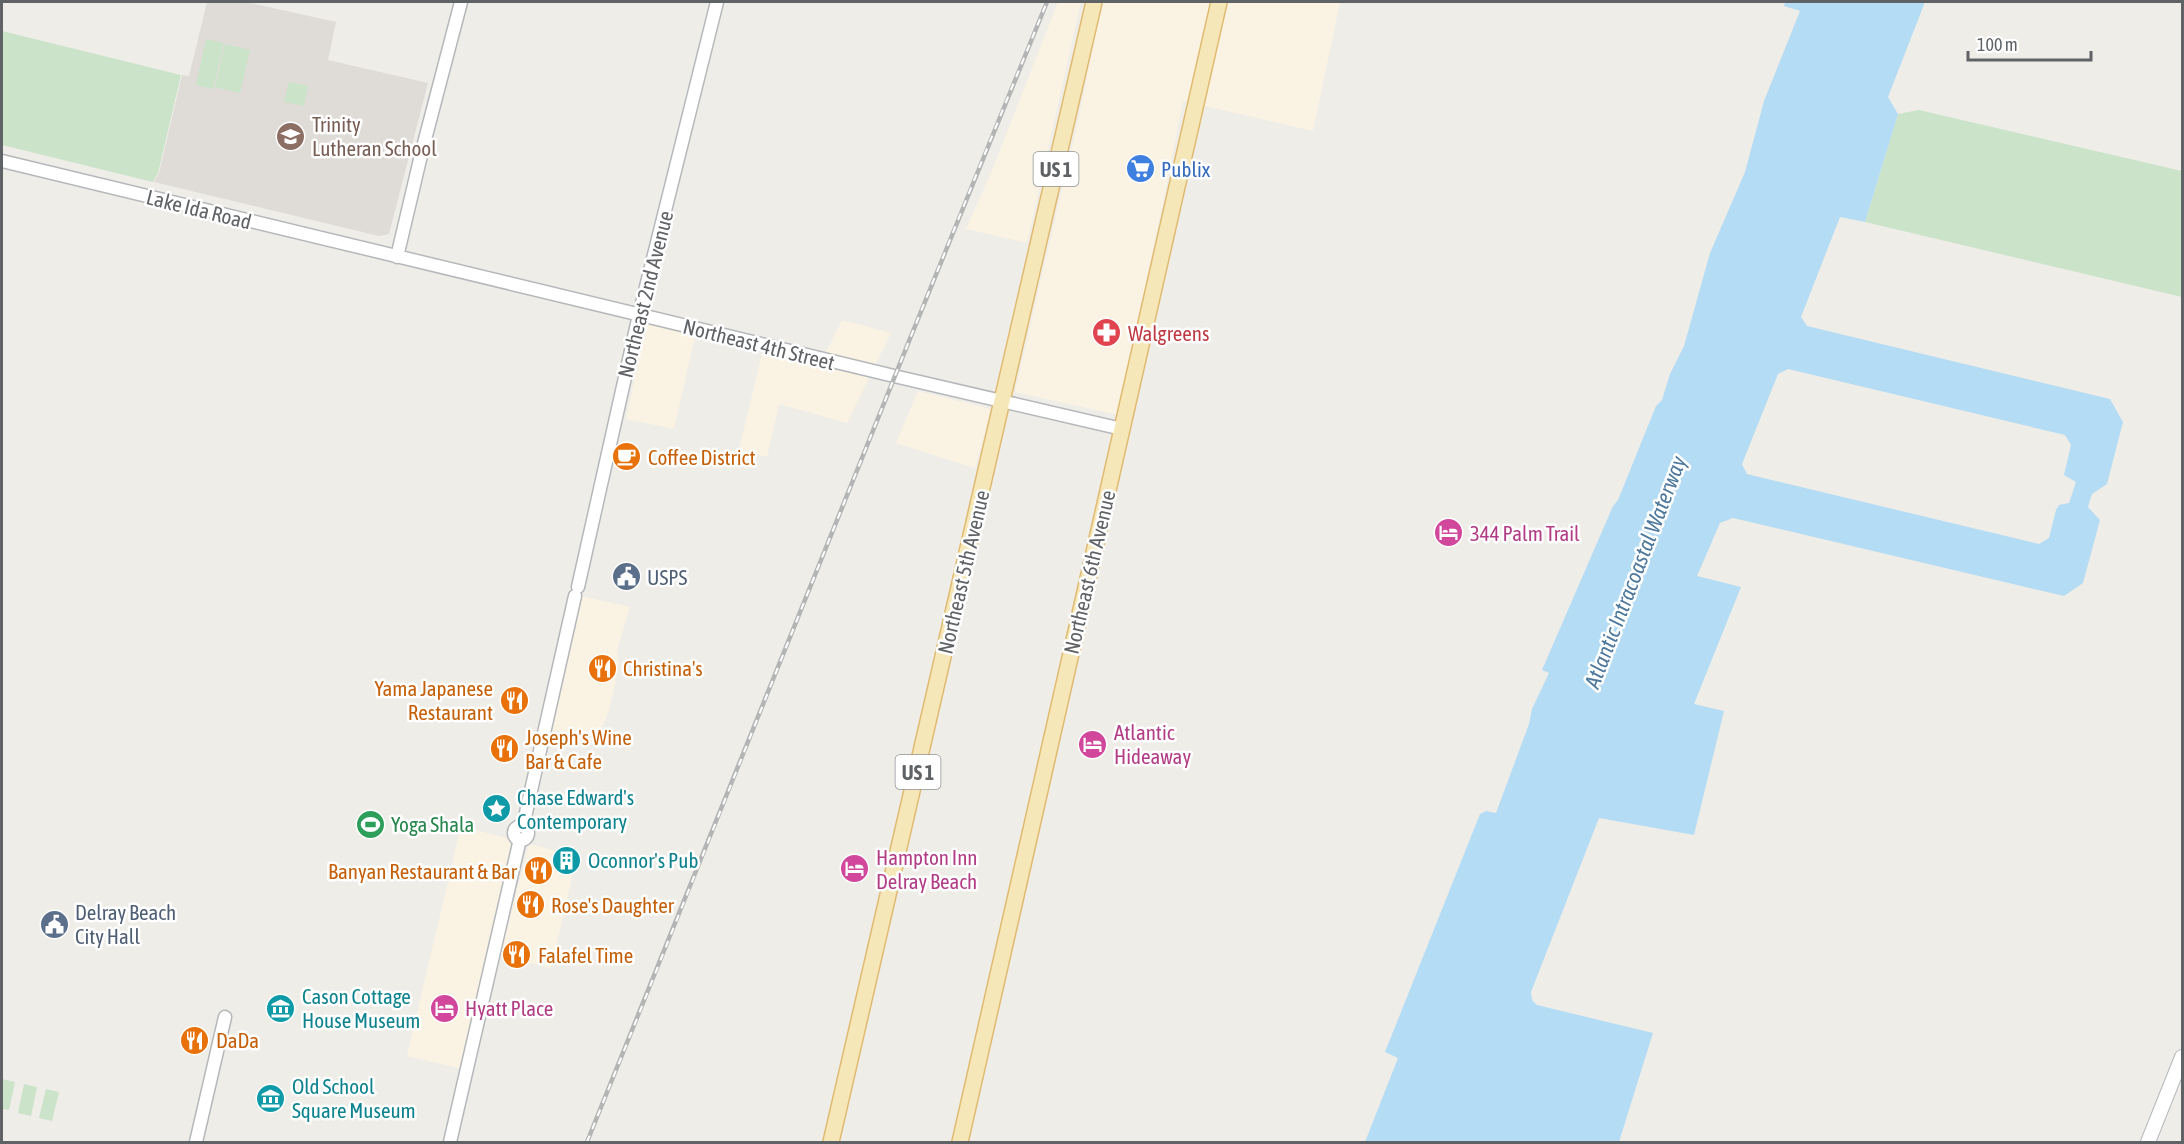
<svg xmlns="http://www.w3.org/2000/svg" width="2184" height="1144" viewBox="0 0 2184 1144" font-family="'Asap Condensed',sans-serif">
<rect width="100%" height="100%" fill="#efede8"/>
<path fill="#faf3e3" d="M 1058,2 L 1081,2 L 1027,243 L 966,229 L 993,168 Z
M 1101,2 L 1340,2 L 1313,131 L 1183,101 L 1165,193 L 1118,415 L 1015,392 L 1082,103 Z
M 842,320 L 891,333 L 847,423 L 779,404 L 767,457 L 739,450 L 762,353 L 819,366 Z
M 647,323 L 695,336 L 674,429 L 626,419 Z
M 918,391 L 991,409 L 975,468 L 896,443 Z
M 581,596 L 630,607 L 617,650 L 619,664 L 609,710 L 598,738 L 552,730 Z
M 461,826 L 513,840 L 463,1069 L 407,1056 Z
M 529,844 L 577,856 L 551,968 L 500,956 Z"/>
<path fill="#dfdcd7" d="M 207,2 L 246,2 L 336,22 L 328,60 L 428,83 L 389,234 L 379,236 L 154,182 L 159,173 L 182,75 L 189,76 Z"/>
<path fill="#cae3c9" d="M 2,31 L 181,75 L 158,173 L 153,182 L 2,145 Z
M 206,39 L 224,43 L 213,89 L 196,85 Z
M 225,44 L 250,50 L 240,93 L 215,87 Z
M 289,82 L 308,86 L 304,106 L 284,102 Z
M 1919,110 L 2182,171 L 2182,297 L 1865,222 L 1898,114 Z
M 2,1079 L 15,1082 L 9,1110 L 2,1109 Z
M 24,1084 L 37,1087 L 31,1116 L 18,1113 Z
M 46,1089 L 59,1092 L 52,1121 L 39,1118 Z"/>
<path fill="#b4dcf4" fill-rule="evenodd" d="M 1785,2 L 1925,2 L 1888,97 L 1898,114 L 1865,222 L 1840,217 L 1801,317 L 1807,326 L 2110,399 L 2123,422 L 2107,484 L 2092,494 L 2088,507 L 2100,520 L 2083,583 L 2064,596 L 1733,518 L 1720,523 L 1697,576 L 1741,587 L 1694,704 L 1724,711 L 1694,835 L 1599,818 L 1531,992 L 1532,1000 L 1537,1005 L 1653,1033 L 1619,1142 L 1365,1142 L 1398,1058 L 1385,1052 L 1480,814 L 1486,811 L 1496,813 L 1529,724 L 1532,709 L 1549,673 L 1542,670 L 1613,506 L 1618,500 L 1656,406 L 1662,400 L 1670,374 L 1684,346 L 1710,253 L 1745,172 L 1764,101 L 1800,11 L 1784,6 ZM 1788,369 L 2065,435 L 2071,445 L 2064,475 L 2076,482 L 2069,503 L 2059,505 L 2056,510 L 2049,538 L 2039,544 L 1747,474 L 1742,464 L 1778,374 Z"/>
<g fill="none" stroke-linecap="round" stroke-linejoin="round">
<defs>
<path id="tertiary" d="M 2,161 L 894,376 L 1122,429
M 397,257 L 422,151 L 461,2
M 578,587 L 639,315 L 717,2
M 523,826 L 575,596
M514 833a7 7 0 1 1 14 0a7 7 0 1 1-14 0Z
M 196,1142 L 225,1017
M 450,1142 L 520,839"/>
<path id="secondary" d="M 2148,1142 L 2182,1057"/>
<path id="primary" d="M 831,1142 L 1094,2
M 960,1142 L 1219,2"/>
</defs>
<use href="#tertiary" stroke="#b5b8bb" stroke-width="15"/>
<use href="#secondary" stroke="#b4b7bb" stroke-width="16"/>
<use href="#primary" stroke="#e0ba71" stroke-width="18"/>
<use href="#tertiary" stroke="#fff" stroke-width="12"/>
<use href="#secondary" stroke="#fff" stroke-width="14"/>
<use href="#primary" stroke="#f5e7b8" stroke-width="15"/>
<defs>
<path id="rail" d="M 587,1142 C 741,763 891,381 1047,2"/>
</defs>
<use href="#rail" stroke="#b3b4b4" stroke-width="4.5"/>
<use href="#rail" stroke="#fff" stroke-width="2" stroke-dasharray="7" stroke-linecap="butt"/>
</g>
<defs>
<symbol id="school-disc" viewBox="-11 -11 22 22"><circle r="9.5" fill="#8d6e63" stroke="#fff"/><path d="M0-5L7-2L0 1L-7-2ZM-4 1L0 2.5L4 1V4Q0 6-4 4Z" fill="#fff"/></symbol>
<symbol id="supermarket-disc" viewBox="-11 -11 22 22"><circle r="9.5" fill="#3f7fe0" stroke="#fff"/><path d="M-6-5.5h2.5l.6 2H6L4.5 2H-2.5L-4.4-4H-6ZM-1.5 3.2a1.3 1.3 0 1 0 .1 0ZM3 3.2a1.3 1.3 0 1 0 .1 0Z" fill="#fff"/></symbol>
<symbol id="pharmacy-disc" viewBox="-11 -11 22 22"><circle r="9.5" fill="#e0444e" stroke="#fff"/><path d="M-2-6h4v4h4v4h-4v4h-4v-4h-4v-4h4Z" fill="#fff"/></symbol>
<symbol id="cafe-disc" viewBox="-11 -11 22 22"><circle r="9.5" fill="#e8710a" stroke="#fff"/><path d="M-5.5-4.5H6V0H3Q3 3.5 0 3.5H-2.5Q-5.5 3.5-5.5 0ZM3-3.2v2h1.7v-2ZM-6 4.5H4V6H-6Z" fill="#fff"/></symbol>
<symbol id="hotel-disc" viewBox="-11 -11 22 22"><circle r="9.5" fill="#d1479c" stroke="#fff"/><path d="M-6-4.5h1.5V1H6V5H4.5V3h-9V5H-6ZM-4 0a1.8 1.8 0 1 1 3.6 0ZM.5 0V-2.5h3Q6-2.5 6 0Z" fill="#fff"/></symbol>
<symbol id="civic-disc" viewBox="-11 -11 22 22"><circle r="9.5" fill="#5c6f8a" stroke="#fff"/><path d="M-.6-6.5H3V-4.5H.6V-3L4-1V1h2V6H-6V1h2V-1L-.6-3ZM-1.2 2.5V6h2.4V2.5Z" fill="#fff"/></symbol>
<symbol id="restaurant-disc" viewBox="-11 -11 22 22"><circle r="9.5" fill="#e8710a" stroke="#fff"/><path d="M-5-6h1v4h1v-4h1v4h1v-4h1v5L-1.5 .5V6h-2V.5L-5-1ZM5-6V6H3V1.5H1.5Q1.5-4 5-6Z" fill="#fff"/></symbol>
<symbol id="sight-disc" viewBox="-11 -11 22 22"><circle r="9.5" fill="#0f9aa8" stroke="#fff"/><path d="M0-6L1.8-2.2L6-1.7L2.9 1.2L3.7 5.4L0 3.3L-3.7 5.4L-2.9 1.2L-6-1.7L-1.8-2.2Z" fill="#fff"/></symbol>
<symbol id="stadium-disc" viewBox="-11 -11 22 22"><circle r="9.5" fill="#2e9e5b" stroke="#fff"/><path d="M0-5a6.5 5 0 1 0 0 10a6.5 5 0 1 0 0-10ZM-3.5-1.8h7v3.6h-7Z" fill="#fff"/></symbol>
<symbol id="building-disc" viewBox="-11 -11 22 22"><circle r="9.5" fill="#0f9aa8" stroke="#fff"/><path d="M-4-6H4V6H1V3H-1V6H-4ZM-2.5-4.3h1.7v1.8h-1.7ZM.8-4.3h1.7v1.8H.8ZM-2.5-1h1.7V.8h-1.7ZM.8-1h1.7V.8H.8Z" fill="#fff"/></symbol>
<symbol id="museum-disc" viewBox="-11 -11 22 22"><circle r="9.5" fill="#0f9aa8" stroke="#fff"/><path d="M0-6L6-3V-2H-6V-3ZM-5-1h2V3h-2ZM-1-1h2V3h-2ZM3-1h2V3H3ZM-6 4H6V6H-6Z" fill="#fff"/></symbol>
</defs>
<g fill-rule="evenodd">
<use href="#school-disc" x="274" y="120" width="33" height="33"/>
<use href="#supermarket-disc" x="1124" y="152" width="33" height="33"/>
<use href="#pharmacy-disc" x="1090" y="316" width="33" height="33"/>
<use href="#cafe-disc" x="610" y="440" width="33" height="33"/>
<use href="#hotel-disc" x="1432" y="516" width="33" height="33"/>
<use href="#civic-disc" x="610" y="560" width="33" height="33"/>
<use href="#restaurant-disc" x="586" y="652" width="33" height="33"/>
<use href="#restaurant-disc" x="498" y="684" width="33" height="33"/>
<use href="#hotel-disc" x="1076" y="728" width="33" height="33"/>
<use href="#restaurant-disc" x="488" y="732" width="33" height="33"/>
<use href="#sight-disc" x="480" y="792" width="33" height="33"/>
<use href="#stadium-disc" x="354" y="808" width="33" height="33"/>
<use href="#building-disc" x="550" y="844" width="33" height="33"/>
<use href="#hotel-disc" x="838" y="852" width="33" height="33"/>
<use href="#restaurant-disc" x="522" y="854" width="33" height="33"/>
<use href="#restaurant-disc" x="514" y="888" width="33" height="33"/>
<use href="#civic-disc" x="38" y="908" width="33" height="33"/>
<use href="#restaurant-disc" x="500" y="938" width="33" height="33"/>
<use href="#museum-disc" x="264" y="992" width="33" height="33"/>
<use href="#hotel-disc" x="428" y="992" width="33" height="33"/>
<use href="#restaurant-disc" x="178" y="1024" width="33" height="33"/>
<use href="#museum-disc" x="254" y="1082" width="33" height="33"/>
</g>
<g text-anchor="middle" dominant-baseline="central" stroke-width="5" stroke-linejoin="round" paint-order="stroke">
<g fill="#fff" stroke="#909294" stroke-width="1.5">
<rect x="1033.5" y="152" width="45" height="34" rx="4.5"/>
<rect x="895.5" y="755" width="45" height="34" rx="4.5"/>
</g>
<g font-size="20" font-weight="bold" fill="#606366">
<text x="1056" y="169">US 1</text>
<text x="918" y="772">US 1</text>
</g>
<g font-size="21" fill="#785e54" stroke="#fff" text-anchor="start">
<text x="312" y="124">Trinity<tspan x="312" dy="24">Lutheran School</tspan></text>
</g>
<g font-size="21" fill="#366cbe" stroke="#fff" text-anchor="start">
<text x="1161" y="169">Publix</text>
</g>
<g font-size="21" fill="#606366" stroke="#fff">
<text transform="translate(199 209) rotate(14)">Lake Ida Road</text>
<text transform="translate(645 294) rotate(-76)">Northeast 2nd Avenue</text>
<text transform="translate(759 344) rotate(14)">Northeast 4th Street</text>
<text transform="translate(963 572) rotate(-77)">Northeast 5th Avenue</text>
<text transform="translate(1089 572) rotate(-77)">Northeast 6th Avenue</text>
</g>
<g font-size="21" fill="#be3a42" stroke="#fff" text-anchor="start">
<text x="1128" y="333">Walgreens</text>
</g>
<g font-size="21" fill="#c56008" stroke="#fff" text-anchor="start">
<text x="648" y="457">Coffee District</text>
<text x="623" y="668">Christina's</text>
<text x="493" y="688" text-anchor="end">Yama Japanese<tspan x="493" dy="24">Restaurant</tspan></text>
<text x="525" y="737">Joseph's Wine<tspan x="525" dy="24">Bar &amp; Cafe</tspan></text>
<text x="517" y="871" text-anchor="end">Banyan Restaurant &amp; Bar</text>
<text x="551" y="905">Rose's Daughter</text>
<text x="538" y="955">Falafel Time</text>
<text x="216" y="1040">DaDa</text>
</g>
<g font-size="21" fill="#b23c85" stroke="#fff" text-anchor="start">
<text x="1470" y="533">344 Palm Trail</text>
<text x="1114" y="732">Atlantic<tspan x="1114" dy="24">Hideaway</tspan></text>
<text x="876" y="857">Hampton Inn<tspan x="876" dy="24">Delray Beach</tspan></text>
<text x="465" y="1008">Hyatt Place</text>
</g>
<g font-size="21" fill="#4e5e75" stroke="#fff" text-anchor="start">
<text x="647" y="577">USPS</text>
<text x="75" y="912">Delray Beach<tspan x="75" dy="24">City Hall</tspan></text>
</g>
<g font-size="21" fill="#0d838f" stroke="#fff" text-anchor="start">
<text x="517" y="797">Chase Edward's<tspan x="517" dy="24">Contemporary</tspan></text>
<text x="588" y="860">Oconnor's Pub</text>
<text x="302" y="996">Cason Cottage<tspan x="302" dy="24">House Museum</tspan></text>
<text x="292" y="1086">Old School<tspan x="292" dy="24">Square Museum</tspan></text>
</g>
<g font-size="21" fill="#27864d" stroke="#fff" text-anchor="start">
<text x="391" y="824">Yoga Shala</text>
</g>
<g font-size="22" font-style="italic" fill="#4e799c" stroke="#fff">
<text transform="translate(1635 572) rotate(-69)">Atlantic Intracoastal Waterway</text>
</g>
</g>
<rect width="2184" height="1144" fill="none" stroke="#606366" stroke-width="6"/>
<path d="M1968 51v9h123v-9" fill="none" stroke="#606366" stroke-width="3"/>
<text x="1977" y="51" font-size="18" fill="#606366" stroke="#ffffff" stroke-width="4.5" paint-order="stroke">100 m</text>
</svg>
